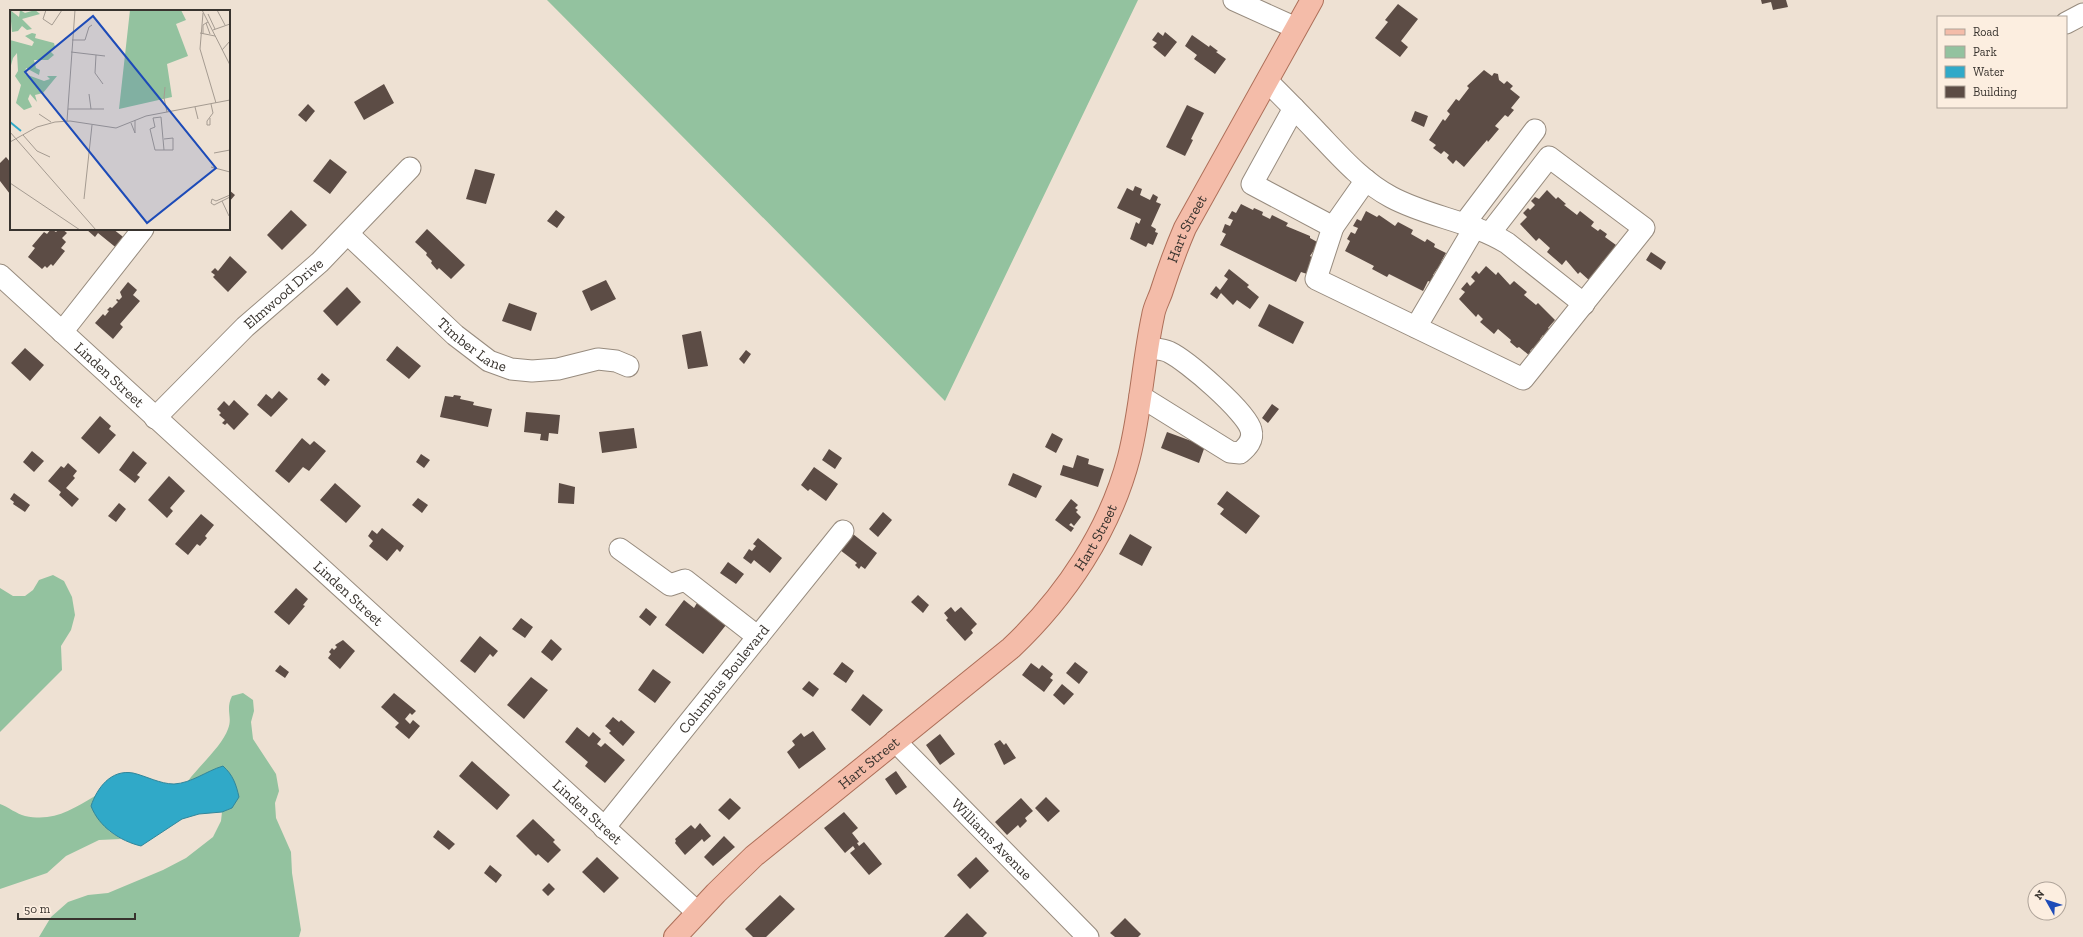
<svg xmlns="http://www.w3.org/2000/svg" width="2083" height="937" viewBox="0 0 2083 937" font-family="'Zilla Slab',serif">
<rect width="100%" height="100%" fill="#eee1d3"/>
<path fill="#93c29f" d="M 547,0 L 1138,0 L 945,401 Z
M 53,575 L 64,581 L 72,597 L 75,615 L 71,630 L 61,646 L 62,670 L 0,732 L 0,588 L 13,596 L 25,596 L 33,590 L 39,580 Z
M 243,693 L 253,700 L 254,711 L 251,722 L 253,739 L 276,774 L 279,791 L 275,803 L 276,818 L 291,852 L 292,873 L 301,930 L 299,937 L 39,937 L 51,917 L 68,902 L 88,895 L 108,893 L 163,870 L 186,858 L 213,837 L 221,821 L 222,812 L 232,808 L 212,770 L 201,777 L 188,781 C 199,766 222,746 228,729 C 233,717 225,710 232,696 Z
M 95,796 L 91,806 L 109,831 L 121,839 L 99,840 L 66,856 L 47,873 L 0,889 L 0,804 C 8,807 17,814 25,816 C 54,822 71,810 95,796 Z"/>
<path fill="#30a9c8" stroke="#32869a" d="M 223,766 C 233,775 236,784 239,797 L 232,808 L 222,812 L 199,814 L 182,819 L 141,846 C 120,841 99,827 91,806 C 97,788 111,769 133,773 C 146,776 160,784 174,784 C 192,783 206,771 223,766 Z"/>
<path fill="#5c4c45" d="M 1761,0 L 1786,0 L 1788,7 L 1773,10 L 1771,2 L 1762,4 Z
M 1398,4 L 1418,19 L 1401,41 L 1408,47 L 1400,57 L 1375,38 L 1388,22 L 1385,20 Z
M 1158,32 L 1163,36 L 1165,32 L 1177,42 L 1165,57 L 1153,47 L 1157,43 L 1152,40 Z
M 1192,35 L 1209,47 L 1210,45 L 1218,51 L 1216,52 L 1226,59 L 1215,74 L 1194,59 L 1197,55 L 1185,46 Z
M 1484,70 L 1492,76 L 1494,73 L 1498,74 L 1499,80 L 1504,84 L 1507,81 L 1513,86 L 1510,89 L 1520,97 L 1511,108 L 1514,110 L 1508,117 L 1505,115 L 1495,126 L 1499,129 L 1488,142 L 1487,140 L 1464,167 L 1456,160 L 1453,164 L 1447,158 L 1449,155 L 1444,151 L 1441,154 L 1433,148 L 1436,145 L 1429,140 L 1443,119 L 1445,121 L 1450,114 L 1447,111 L 1456,99 L 1459,101 L 1469,88 L 1467,86 Z
M 384,84 L 394,103 L 364,120 L 354,102 Z
M 308,104 L 315,111 L 306,122 L 298,115 Z
M 1187,105 L 1204,113 L 1191,139 L 1193,140 L 1185,156 L 1166,147 Z
M 1415,111 L 1428,116 L 1424,127 L 1411,121 Z
M 6,157 L 11,163 L 10,194 L 0,181 L 0,163 Z
M 330,159 L 347,172 L 330,194 L 313,181 Z
M 475,169 L 495,174 L 486,204 L 466,199 Z
M 1135,186 L 1142,189 L 1140,195 L 1150,200 L 1153,194 L 1158,197 L 1156,202 L 1161,204 L 1151,226 L 1156,229 L 1155,232 L 1158,233 L 1153,245 L 1148,243 L 1146,247 L 1130,239 L 1136,222 L 1139,224 L 1141,219 L 1117,208 L 1127,188 L 1133,191 Z
M 229,190 L 235,195 L 229,202 Z
M 1547,190 L 1556,199 L 1558,197 L 1566,204 L 1564,205 L 1577,215 L 1580,211 L 1594,222 L 1591,226 L 1598,231 L 1600,229 L 1607,234 L 1605,237 L 1616,245 L 1611,253 L 1607,264 L 1603,261 L 1600,265 L 1604,268 L 1590,281 L 1580,272 L 1578,274 L 1566,260 L 1562,265 L 1547,252 L 1550,248 L 1539,238 L 1536,241 L 1520,224 L 1527,217 L 1523,213 L 1528,208 L 1530,210 L 1535,205 L 1531,201 L 1535,197 L 1539,199 Z
M 1241,204 L 1253,210 L 1254,208 L 1263,212 L 1262,215 L 1270,219 L 1272,215 L 1288,223 L 1286,226 L 1310,236 L 1310,238 L 1319,243 L 1310,256 L 1315,259 L 1307,274 L 1301,272 L 1296,282 L 1220,245 L 1226,234 L 1222,232 L 1225,224 L 1230,226 L 1233,220 L 1228,218 L 1232,211 L 1236,213 Z
M 291,210 L 307,225 L 282,250 L 267,235 Z
M 556,210 L 565,217 L 557,228 L 547,221 Z
M 1366,211 L 1377,217 L 1379,215 L 1395,226 L 1398,222 L 1413,230 L 1411,234 L 1425,242 L 1427,239 L 1435,244 L 1434,247 L 1446,253 L 1441,262 L 1444,263 L 1441,271 L 1437,269 L 1433,275 L 1436,277 L 1433,283 L 1428,281 L 1423,291 L 1389,274 L 1387,277 L 1372,269 L 1374,266 L 1345,251 L 1350,241 L 1347,239 L 1351,232 L 1355,234 L 1358,228 L 1353,226 L 1357,219 L 1361,221 Z
M 51,229 L 56,232 L 59,229 L 62,229 L 67,233 L 62,238 L 66,242 L 61,248 L 65,251 L 53,266 L 51,264 L 47,268 L 45,266 L 42,269 L 28,257 L 35,248 L 32,246 L 44,232 L 47,234 Z
M 86,229 L 113,229 L 127,240 L 119,250 L 98,233 L 95,237 Z
M 427,229 L 465,265 L 451,279 L 439,268 L 437,270 L 431,263 L 432,261 L 426,255 L 427,253 L 415,242 Z
M 1651,252 L 1666,262 L 1661,270 L 1646,260 Z
M 230,256 L 247,272 L 228,292 L 213,277 L 215,275 L 211,272 L 215,268 L 218,271 Z
M 1486,266 L 1496,275 L 1498,272 L 1510,285 L 1514,281 L 1527,292 L 1524,295 L 1536,305 L 1538,303 L 1555,320 L 1548,328 L 1553,332 L 1547,339 L 1543,335 L 1540,339 L 1544,342 L 1537,351 L 1533,348 L 1530,351 L 1532,353 L 1530,356 L 1519,347 L 1517,348 L 1510,342 L 1511,340 L 1498,329 L 1494,334 L 1480,322 L 1483,319 L 1478,314 L 1476,317 L 1459,299 L 1465,292 L 1461,289 L 1467,282 L 1470,286 L 1475,281 L 1471,277 L 1476,271 L 1479,274 Z
M 1229,269 L 1249,285 L 1247,287 L 1259,297 L 1250,309 L 1237,300 L 1233,305 L 1221,293 L 1217,299 L 1210,294 L 1216,286 L 1220,290 L 1228,279 L 1224,276 Z
M 606,280 L 616,299 L 591,311 L 582,291 Z
M 128,282 L 137,290 L 133,295 L 140,301 L 120,324 L 123,327 L 113,339 L 95,323 L 103,314 L 105,316 L 109,311 L 107,310 L 110,307 L 112,308 L 118,302 L 116,300 L 117,299 L 119,300 L 122,297 L 120,292 Z
M 347,287 L 361,302 L 337,326 L 323,311 Z
M 509,303 L 537,313 L 531,331 L 502,321 Z
M 1269,304 L 1304,322 L 1293,344 L 1258,326 Z
M 701,331 L 708,366 L 688,369 L 682,335 Z
M 397,346 L 421,366 L 409,379 L 386,360 Z
M 25,348 L 44,365 L 30,381 L 11,363 Z
M 746,350 L 751,354 L 744,364 L 739,359 Z
M 322,373 L 330,380 L 325,386 L 317,379 Z
M 279,391 L 288,399 L 271,417 L 257,405 L 266,394 L 272,399 Z
M 454,395 L 461,396 L 460,399 L 474,402 L 473,405 L 492,409 L 488,427 L 440,417 L 445,396 L 453,397 Z
M 234,400 L 249,414 L 234,430 L 227,423 L 225,425 L 222,423 L 225,420 L 219,415 L 221,413 L 217,409 L 224,401 L 229,406 Z
M 1272,404 L 1279,409 L 1268,423 L 1262,418 Z
M 526,412 L 560,415 L 558,434 L 549,433 L 548,441 L 540,440 L 541,434 L 524,432 Z
M 100,416 L 111,426 L 109,429 L 116,435 L 99,454 L 81,438 Z
M 634,428 L 637,448 L 602,453 L 599,432 Z
M 1167,432 L 1205,446 L 1199,463 L 1161,448 Z
M 1052,433 L 1063,439 L 1056,453 L 1045,447 Z
M 302,438 L 310,445 L 314,441 L 326,451 L 309,471 L 303,467 L 289,483 L 275,471 Z
M 829,449 L 842,458 L 835,469 L 822,460 Z
M 32,451 L 44,461 L 34,472 L 23,462 Z
M 133,451 L 147,463 L 137,475 L 140,477 L 135,483 L 119,470 Z
M 421,454 L 430,460 L 424,468 L 416,462 Z
M 1077,455 L 1089,459 L 1088,464 L 1104,469 L 1098,487 L 1060,475 L 1063,465 L 1073,468 Z
M 68,463 L 77,471 L 73,476 L 75,478 L 66,488 L 79,499 L 72,507 L 59,495 L 61,492 L 48,481 L 61,466 L 64,468 Z
M 814,467 L 838,484 L 826,501 L 810,489 L 808,491 L 801,485 Z
M 1013,473 L 1042,486 L 1036,498 L 1008,485 Z
M 169,476 L 185,491 L 170,508 L 173,511 L 167,518 L 148,500 Z
M 335,483 L 361,506 L 346,523 L 320,500 Z
M 559,483 L 575,487 L 574,504 L 558,503 Z
M 1227,491 L 1260,516 L 1246,534 L 1220,514 L 1224,509 L 1217,504 Z
M 14,493 L 30,505 L 25,512 L 13,504 L 14,502 L 10,499 Z
M 418,498 L 428,505 L 422,513 L 412,505 Z
M 1071,499 L 1078,505 L 1075,508 L 1078,510 L 1076,512 L 1081,517 L 1074,526 L 1071,523 L 1069,525 L 1074,528 L 1071,532 L 1055,520 Z
M 119,503 L 126,509 L 116,522 L 108,516 Z
M 883,512 L 892,520 L 878,537 L 869,529 Z
M 201,514 L 214,525 L 205,536 L 207,538 L 200,546 L 197,544 L 188,555 L 175,544 Z
M 382,528 L 404,546 L 400,552 L 397,549 L 387,561 L 369,546 L 373,541 L 368,536 L 372,530 L 377,534 Z
M 853,534 L 877,553 L 865,569 L 861,566 L 859,569 L 855,565 L 857,563 L 840,550 Z
M 1130,534 L 1152,547 L 1142,566 L 1119,554 Z
M 758,538 L 782,558 L 770,573 L 754,560 L 751,564 L 743,558 L 749,549 L 752,551 L 756,546 L 753,544 Z
M 728,562 L 744,574 L 736,584 L 720,573 Z
M 296,588 L 308,599 L 303,605 L 305,606 L 289,625 L 274,612 Z
M 918,595 L 929,605 L 923,613 L 911,602 Z
M 684,600 L 694,608 L 697,603 L 726,625 L 703,654 L 665,625 Z
M 951,607 L 955,612 L 961,607 L 977,624 L 971,630 L 973,633 L 965,641 L 946,620 L 948,618 L 944,613 Z
M 646,608 L 657,617 L 650,626 L 639,617 Z
M 521,618 L 533,627 L 525,638 L 512,629 Z
M 480,636 L 498,651 L 493,657 L 490,654 L 475,673 L 460,661 Z
M 551,639 L 562,649 L 552,661 L 541,652 Z
M 343,640 L 355,651 L 340,669 L 328,658 L 331,654 L 329,652 L 332,648 L 334,650 L 337,647 L 335,645 Z
M 842,662 L 854,671 L 846,683 L 833,674 Z
M 1075,662 L 1088,672 L 1079,684 L 1066,673 Z
M 1031,663 L 1039,669 L 1042,665 L 1053,674 L 1050,678 L 1053,680 L 1044,692 L 1022,675 Z
M 280,665 L 289,672 L 285,678 L 275,671 Z
M 653,669 L 671,682 L 655,703 L 638,690 Z
M 531,677 L 548,690 L 524,719 L 507,705 Z
M 809,681 L 819,689 L 813,697 L 802,689 Z
M 1062,684 L 1074,694 L 1064,705 L 1053,695 Z
M 394,693 L 416,711 L 412,715 L 410,713 L 405,719 L 410,724 L 413,720 L 420,726 L 409,739 L 395,727 L 399,723 L 381,707 Z
M 863,694 L 883,710 L 870,726 L 851,710 Z
M 613,717 L 619,722 L 621,720 L 635,732 L 623,746 L 609,733 L 611,731 L 605,726 Z
M 577,727 L 589,737 L 593,732 L 601,739 L 597,744 L 601,747 L 605,743 L 625,760 L 605,783 L 585,766 L 588,762 L 565,742 Z
M 813,731 L 826,749 L 799,769 L 787,752 L 795,745 L 792,741 L 801,733 L 804,737 Z
M 940,734 L 955,754 L 940,765 L 926,745 Z
M 1000,740 L 1004,745 L 1006,743 L 1016,758 L 1004,765 L 994,744 Z
M 472,761 L 510,795 L 497,810 L 459,776 Z
M 896,771 L 907,787 L 896,795 L 885,779 Z
M 1046,797 L 1060,811 L 1048,822 L 1035,808 Z
M 730,798 L 741,808 L 729,820 L 718,810 Z
M 1021,798 L 1033,811 L 1025,818 L 1027,821 L 1020,828 L 1018,825 L 1007,835 L 995,822 Z
M 844,812 L 858,828 L 852,833 L 859,842 L 857,843 L 859,846 L 864,842 L 882,864 L 869,875 L 850,853 L 855,849 L 853,846 L 845,853 L 824,828 Z
M 533,819 L 555,840 L 553,842 L 561,850 L 548,863 L 538,854 L 536,856 L 516,836 Z
M 700,823 L 711,836 L 704,842 L 702,839 L 685,855 L 675,843 L 676,841 L 675,839 L 691,825 L 695,829 Z
M 438,830 L 455,844 L 449,850 L 433,837 Z
M 724,836 L 735,847 L 713,866 L 704,857 Z
M 597,857 L 619,878 L 604,893 L 582,872 Z
M 976,857 L 989,871 L 970,889 L 957,875 Z
M 490,865 L 502,875 L 496,883 L 484,873 Z
M 549,883 L 555,889 L 548,896 L 542,890 Z
M 780,895 L 795,909 L 766,937 L 753,937 L 745,929 Z
M 967,913 L 987,933 L 983,937 L 944,937 Z
M 1125,918 L 1141,934 L 1138,937 L 1115,937 L 1110,933 Z"/>
<g fill="none" stroke-linecap="round" stroke-linejoin="round">
<defs>
<g id="minor">
<path d="M 1234,0 L 1296,28"/>
<path d="M 2066,23 L 2083,14"/>
<path d="M 1267,81 C 1283,97 1300,114 1316,131 C 1339,155 1361,181 1391,197 C 1428,217 1471,221 1507,243 L 1584,304"/>
<path d="M 1294,108 L 1252,184 L 1333,227 L 1316,279 L 1523,379 L 1644,228 L 1549,157 L 1490,233"/>
<path d="M 1464,224 L 1535,130"/>
<path d="M 1333,227 L 1366,180"/>
<path id="s1" d="M 348,234 L 455,335 L 489,361 L 511,369 L 532,371 L 558,369 L 598,359 L 616,361 L 628,366"/>
<path id="s2" d="M 0,275 L 697,912"/>
<path d="M 1416,327 L 1475,227"/>
<path d="M 62,332 L 143,229"/>
<path d="M 1140,396 L 1230,452 L 1240,453 C 1247,447 1254,440 1251,430 C 1247,412 1186,360 1169,352 C 1163,349 1155,349 1148,348"/>
<path id="s3" d="M 155,418 L 245,327 L 320,262 L 410,168"/>
<path d="M 620,549 L 670,585 L 685,580 L 758,637"/>
<path id="s4" d="M 895,741 L 1088,937"/>
<path id="s5" d="M 604,828 L 843,531"/>
</g>
<g id="major">
<path id="s6" d="M 675,937 L 716,893 L 754,856 L 1011,648 C 1066,596 1110,530 1129,457 C 1141,410 1143,362 1153,316 C 1154,308 1158,301 1161,293 C 1168,271 1176,249 1185,228 L 1312,0"/>
</g>
</defs>
<use href="#minor" stroke="#978b7e" stroke-width="23"/>
<use href="#major" stroke="#ad6f59" stroke-width="24"/>
<use href="#minor" stroke="#fff" stroke-width="21"/>
<use href="#major" stroke="#f4bca9" stroke-width="22"/>
</g>
<g text-anchor="middle" dominant-baseline="central" stroke-width="4" stroke-linejoin="round" paint-order="stroke">
<g font-size="15" fill="#38332e" stroke="#fceee0">
<text stroke="none"><textPath href="#s6" startOffset="908">Hart Street</textPath></text>
<text stroke="none"><textPath href="#s3" startOffset="179">Elmwood Drive</textPath></text>
<text stroke="none"><textPath href="#s1" startOffset="167">Timber Lane</textPath></text>
<text stroke="none"><textPath href="#s2" startOffset="148">Linden Street</textPath></text>
<text stroke="none"><textPath href="#s6" startOffset="584">Hart Street</textPath></text>
<text stroke="none"><textPath href="#s2" startOffset="472">Linden Street</textPath></text>
<text stroke="none"><textPath href="#s5" startOffset="191">Columbus Boulevard</textPath></text>
<text stroke="none"><textPath href="#s6" startOffset="261">Hart Street</textPath></text>
<text stroke="none"><textPath href="#s2" startOffset="796">Linden Street</textPath></text>
<text stroke="none"><textPath href="#s4" startOffset="138">Williams Avenue</textPath></text>
</g>
</g>
<g transform="translate(10 10)">
<rect width="220" height="220" fill="#eee1d3"/>
<path d="M 0,0 L 9,7 L 10,0 L 15,3 L 25,0 L 30,4 L 12,9 L 22,19 L 17,20 L 12,16 L 8,21 L 2,22 ZM 120,0 L 171,0 L 176,10 L 166,14 L 178,46 L 157,54 L 162,87 L 109,99 ZM 22,23 L 26,24 L 25,28 L 44,33 L 45,37 L 40,41 L 44,45 L 38,50 L 24,50 L 26,58 L 30,60 L 29,65 L 16,58 L 15,64 L 34,71 L 40,69 L 37,66 L 47,66 L 33,83 L 25,85 L 27,92 L 20,84 L 18,89 L 22,97 L 14,100 L 6,93 L 11,75 L 5,66 L 8,61 L 7,43 L 3,48 L 0,59 L 0,30 L 22,36 L 24,32 L 15,26 Z" fill="#93c29f"/>
<path fill="none" stroke="#30a9c8" stroke-width="2" d="M 0,112 L 11,121"/>
<path fill="none" stroke="#a59b91" stroke-width="1" d="M 36,0 L 33,9 L 42,15 L 52,0M 192,0 L 220,55M 207,0 L 215,15M 193,3 L 190,39 L 206,93M 198,4 L 205,19M 198,12 L 196,13 L 200,24M 203,20 L 220,14M 190,23 L 205,26M 193,24 L 193,15 L 196,13M 62,30 L 75,30 L 79,17 L 82,15M 212,40 L 220,31M 61,42 L 95,46M 86,45 L 85,63 L 93,74M 155,77 L 154,88 L 157,102M 79,84 L 81,99M 185,97 L 188,109M 58,99 L 94,99M 29,104 L 41,112M 151,107 L 143,108 L 145,117 L 140,119 L 145,140 L 163,140 L 163,128 L 154,129M 151,107 L 154,140M 200,108 L 200,115 L 197,115 L 197,111 L 203,103 L 201,94M 57,111 L 65,0M 121,113 L 125,123 L 125,110M 0,122 L 86,220M 13,125 L 27,141 L 40,147M 0,132 L 27,117 L 45,112 L 60,111 L 106,118 L 136,106 L 220,90M 204,143 L 220,140M 201,157 L 220,162M 0,173 L 70,220M 220,185 L 206,191 L 202,189 L 201,193 L 204,195 L 220,187M 74,189 L 82,115M 212,191 L 219,206"/>
<path fill="#1d4bb8" fill-opacity="0.15" stroke="#1d4bb8" stroke-width="2" d="M 83,6 L 206,158 L 137,213 L 15,62 Z"/>
<rect width="220" height="220" fill="none" stroke="#38332e" stroke-width="2"/>
</g>
<rect x="1937" y="16" width="130" height="92" fill="#fceee0" stroke="#aea399"/>
<rect x="1945" y="29" width="20" height="6" fill="#f4bca9" stroke="#aea399"/>
<text x="1973" y="36" font-size="12" fill="#38332e">Road</text>
<rect x="1945" y="46" width="20" height="12" fill="#93c29f" stroke="#aea399"/>
<text x="1973" y="56" font-size="12" fill="#38332e">Park</text>
<rect x="1945" y="66" width="20" height="12" fill="#30a9c8" stroke="#aea399"/>
<text x="1973" y="76" font-size="12" fill="#38332e">Water</text>
<rect x="1945" y="86" width="20" height="12" fill="#5c4c45" stroke="#aea399"/>
<text x="1973" y="96" font-size="12" fill="#38332e">Building</text>
<g transform="translate(2047 901) rotate(309)"><circle r="19" fill="#fceee0" stroke="#aea399"/>
<path d="M0-3L7 15L0 10L-7 15Z" fill="#1d4bb8"/>
<text y="-6" font-size="11" font-weight="bold" text-anchor="middle" fill="#38332e">N</text>
</g>
<path d="M18 913v6h117v-6" fill="none" stroke="#38332e" stroke-width="2"/>
<text x="24" y="913" font-size="12" fill="#38332e" stroke="#fceee0" stroke-width="3" paint-order="stroke">50 m</text>
</svg>
